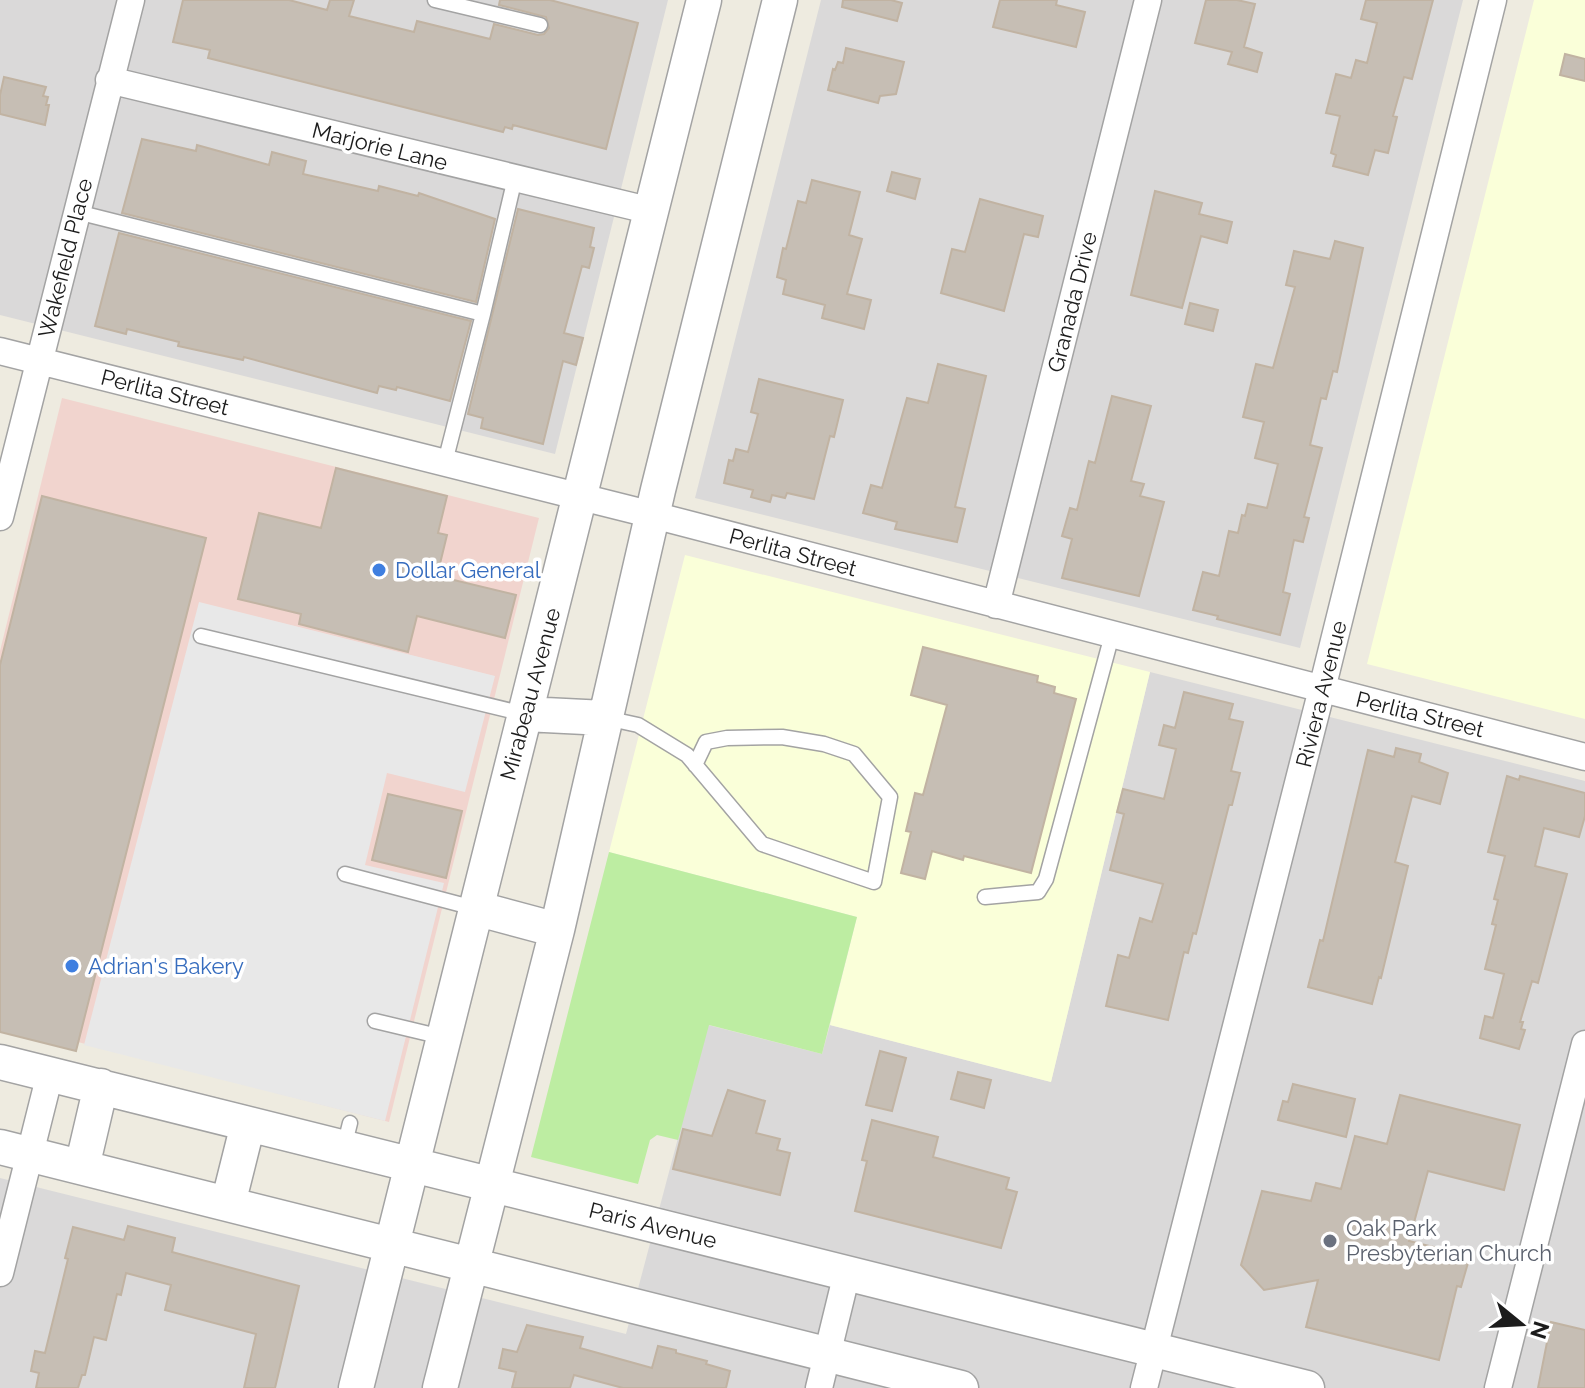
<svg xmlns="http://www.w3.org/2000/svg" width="1585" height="1388" viewBox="0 0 1585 1388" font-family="Raleway,sans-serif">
<rect width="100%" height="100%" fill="#eeebe0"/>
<path fill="#dad9d9" d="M 0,0 L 668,0 L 555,454 L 0,315 Z
M 821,0 L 1463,0 L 1300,648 L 695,498 Z
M 1150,672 L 1585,781 L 1585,1388 L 0,1388 L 0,1178 L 626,1334 L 708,1025 L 822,1054 L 830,1025 L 1051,1082 Z"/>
<path fill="#f1d4ce" d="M 62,398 L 539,518 L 389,1122 L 0,1022 L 0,651 Z"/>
<path fill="#faffd9" d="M 1534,0 L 1585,0 L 1585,719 L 1367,664 Z
M 685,555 L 1150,672 L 1051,1082 L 830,1025 L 857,917 L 609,852 Z"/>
<path fill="#bdeda2" d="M 609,852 L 857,917 L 822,1054 L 709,1025 L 678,1140 L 657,1135 L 650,1140 L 638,1184 L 531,1157 Z"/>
<path fill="#e8e8e8" d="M 199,602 L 495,676 L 465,792 L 387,773 L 365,865 L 444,883 L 385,1121 L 84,1045 Z"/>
<path fill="#c6beb4" stroke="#c1b3a2" stroke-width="2" d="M 183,0 L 289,0 L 327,10 L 330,0 L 354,0 L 349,16 L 414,32 L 417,21 L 490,39 L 494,24 L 538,35 L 544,34 L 549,28 L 546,17 L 499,5 L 500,0 L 550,0 L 638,23 L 606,149 L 513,125 L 512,129 L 505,127 L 503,132 L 208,58 L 210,50 L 173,42 Z
M 843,0 L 891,0 L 902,3 L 897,21 L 842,7 Z
M 1000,0 L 1057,0 L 1056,5 L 1085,12 L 1076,47 L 993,27 Z
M 1206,0 L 1237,0 L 1255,4 L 1244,47 L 1262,53 L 1257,72 L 1228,64 L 1232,52 L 1195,43 Z
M 1366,0 L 1433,0 L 1412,79 L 1404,77 L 1393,116 L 1397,117 L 1388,153 L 1375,150 L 1368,175 L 1333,166 L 1336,155 L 1331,153 L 1340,116 L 1326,113 L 1336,74 L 1351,78 L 1356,60 L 1367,63 L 1377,23 L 1361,19 Z
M 846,48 L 904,62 L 896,94 L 880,96 L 878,103 L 828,90 L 833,69 L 835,70 L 838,62 L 843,63 Z
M 1565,54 L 1585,59 L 1585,81 L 1560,75 Z
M 4,77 L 46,87 L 43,96 L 48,97 L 46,105 L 49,105 L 45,125 L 0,114 L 0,95 Z
M 142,139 L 196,151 L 197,145 L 269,165 L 272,152 L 306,161 L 303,174 L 378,191 L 379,186 L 418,196 L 419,193 L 495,219 L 476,302 L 122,213 Z
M 892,172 L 920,179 L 915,199 L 887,191 Z
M 812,180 L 860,192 L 849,235 L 862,239 L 847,294 L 871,300 L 864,329 L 822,318 L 825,305 L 783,294 L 786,280 L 777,277 L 783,248 L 786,249 L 798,201 L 806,203 Z
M 1155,191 L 1202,203 L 1199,214 L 1232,222 L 1227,243 L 1201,236 L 1182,308 L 1131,295 Z
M 980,199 L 1043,216 L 1038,237 L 1024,234 L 1004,311 L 941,293 L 952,249 L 965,252 Z
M 518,209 L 594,228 L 590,247 L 594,248 L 589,268 L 582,266 L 564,333 L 583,338 L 576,365 L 563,361 L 543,444 L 481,428 L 483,418 L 468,414 Z
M 119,233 L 471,321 L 450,401 L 397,387 L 396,390 L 379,386 L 377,393 L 244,357 L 243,360 L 178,346 L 179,342 L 127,329 L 126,334 L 95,326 Z
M 1335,241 L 1363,248 L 1337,372 L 1333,371 L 1326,399 L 1321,398 L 1310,445 L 1322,448 L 1304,517 L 1309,518 L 1303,542 L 1294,540 L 1283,592 L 1290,594 L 1280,635 L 1217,619 L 1218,616 L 1193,610 L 1203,572 L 1219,576 L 1229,531 L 1238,533 L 1242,515 L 1245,516 L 1248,504 L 1267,508 L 1278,464 L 1255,458 L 1264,422 L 1243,417 L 1256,364 L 1273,368 L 1295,287 L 1286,285 L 1294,251 L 1330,259 Z
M 1190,303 L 1218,310 L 1213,331 L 1185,324 Z
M 938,364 L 986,376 L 955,507 L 965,509 L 957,542 L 895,529 L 897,522 L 863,513 L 871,485 L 882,488 L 907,398 L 928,403 Z
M 759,379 L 843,400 L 834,437 L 830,436 L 814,499 L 787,493 L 785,498 L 772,495 L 770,502 L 751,497 L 753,490 L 724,483 L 729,460 L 733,461 L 736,449 L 748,452 L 758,414 L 751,412 Z
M 1112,396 L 1151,406 L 1131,481 L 1144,484 L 1140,496 L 1164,502 L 1139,596 L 1062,578 L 1072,539 L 1062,536 L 1070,508 L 1077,510 L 1089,461 L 1095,463 Z
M 336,468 L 447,496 L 438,533 L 447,535 L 437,576 L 516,595 L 505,638 L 417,616 L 408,652 L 299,624 L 301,614 L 238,599 L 259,513 L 321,528 Z
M 42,496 L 206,538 L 76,1051 L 0,1032 L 0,665 Z
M 923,647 L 1038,676 L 1037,682 L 1055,687 L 1054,693 L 1076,699 L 1031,873 L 964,856 L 963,860 L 932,851 L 925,879 L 901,873 L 911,832 L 906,831 L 915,793 L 923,795 L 947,705 L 911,695 Z
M 1184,692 L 1233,704 L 1229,719 L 1243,722 L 1231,771 L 1240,773 L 1232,805 L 1229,805 L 1196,934 L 1193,933 L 1188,953 L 1184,952 L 1168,1020 L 1106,1006 L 1118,955 L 1129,958 L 1140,918 L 1152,922 L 1163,884 L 1110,870 L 1124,814 L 1117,812 L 1123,789 L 1164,799 L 1176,749 L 1159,745 L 1164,725 L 1175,728 Z
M 1396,748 L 1421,754 L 1419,762 L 1448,773 L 1440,804 L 1412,796 L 1395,862 L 1408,866 L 1381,978 L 1379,977 L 1372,1004 L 1308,987 L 1320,940 L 1323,941 L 1368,750 L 1394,757 Z
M 1507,776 L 1519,780 L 1520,776 L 1585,793 L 1585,816 L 1579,837 L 1544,828 L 1535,866 L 1567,874 L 1538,983 L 1532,981 L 1520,1022 L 1523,1022 L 1521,1029 L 1525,1030 L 1519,1049 L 1480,1038 L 1485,1016 L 1493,1018 L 1504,974 L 1485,969 L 1496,925 L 1492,924 L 1498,900 L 1494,899 L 1505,856 L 1488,852 Z
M 388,794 L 462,811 L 446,878 L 372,860 Z
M 880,1051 L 906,1058 L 892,1111 L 866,1105 Z
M 958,1072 L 991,1080 L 984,1108 L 951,1099 Z
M 1293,1084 L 1355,1099 L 1346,1137 L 1278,1120 L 1283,1101 L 1288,1102 Z
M 728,1090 L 765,1101 L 756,1133 L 780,1139 L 777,1150 L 790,1153 L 780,1195 L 673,1169 L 683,1129 L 712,1136 Z
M 1400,1095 L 1520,1125 L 1504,1190 L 1428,1171 L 1409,1241 L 1470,1256 L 1461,1287 L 1457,1286 L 1439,1360 L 1306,1327 L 1318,1280 L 1264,1290 L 1241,1265 L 1262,1191 L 1311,1201 L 1316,1183 L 1341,1189 L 1355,1136 L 1387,1144 Z
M 872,1120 L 938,1137 L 933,1157 L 1009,1178 L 1006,1189 L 1017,1192 L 1001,1248 L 855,1211 L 867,1161 L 862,1160 Z
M 128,1226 L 175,1238 L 172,1252 L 299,1286 L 275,1388 L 244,1388 L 256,1334 L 165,1310 L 171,1285 L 126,1273 L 121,1295 L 117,1294 L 106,1340 L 94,1337 L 85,1375 L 82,1375 L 78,1388 L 36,1388 L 39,1373 L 31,1371 L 35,1351 L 45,1353 L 68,1259 L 65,1258 L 73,1227 L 124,1240 Z
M 1551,1322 L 1585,1330 L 1585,1388 L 1538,1388 Z
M 527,1325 L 583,1337 L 580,1348 L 652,1368 L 658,1346 L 676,1350 L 676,1353 L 707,1361 L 706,1364 L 730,1371 L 726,1388 L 623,1388 L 574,1375 L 570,1388 L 512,1388 L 516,1372 L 499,1368 L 503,1349 L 517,1352 Z"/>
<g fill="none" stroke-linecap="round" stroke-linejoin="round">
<defs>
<path id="service" d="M 435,0 L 540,25
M 77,212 L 483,314 L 445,462
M 483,314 L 515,178
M 201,636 L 524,714
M 606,718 L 638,725 L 687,755 L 762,844 L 874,882 L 890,797 L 854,754 L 824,744 L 782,737 L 727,738 L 706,742 L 695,765
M 345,874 L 474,908
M 985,897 L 1038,892 L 1046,879 L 1112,635
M 375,1021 L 442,1037
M 344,1147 L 350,1123"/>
<path id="minor" d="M 109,80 L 652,211
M 0,351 L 653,515 L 1585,757
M 0,517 L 131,0
M 996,605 L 1148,0
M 0,1273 L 50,1074
M 819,1388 L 847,1273
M 1144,1388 L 1322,689 L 1493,0
M 1498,1388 L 1585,1044"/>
<path id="tertiary" d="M 525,714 L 605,718
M 475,908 L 557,930
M 0,1062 L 1307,1388
M 0,1147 L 961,1388
M 82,1167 L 101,1086
M 228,1204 L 248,1124
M 356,1388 L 704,0
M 440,1388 L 557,930 L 658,490 L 780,0"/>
</defs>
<use href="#service" stroke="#a3a3a3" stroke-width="17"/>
<use href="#minor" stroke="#a3a3a3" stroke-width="29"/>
<use href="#tertiary" stroke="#a3a3a3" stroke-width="37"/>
<use href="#service" stroke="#fff" stroke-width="14"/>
<use href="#minor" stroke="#fff" stroke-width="26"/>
<use href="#tertiary" stroke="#fff" stroke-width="34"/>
</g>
<g fill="#3f7fe0" stroke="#fff" stroke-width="3">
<circle cx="379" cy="570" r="8"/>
<circle cx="72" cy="966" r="8"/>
</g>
<circle fill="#6b7280" stroke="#fff" stroke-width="3" cx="1330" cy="1241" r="8"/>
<g text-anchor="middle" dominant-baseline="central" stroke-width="7" stroke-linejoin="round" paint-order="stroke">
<g font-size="22" fill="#1c1c1c" stroke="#fff">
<text transform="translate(380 146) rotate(14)">Marjorie Lane</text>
<text transform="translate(65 258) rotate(-76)">Wakefield Place</text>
<text transform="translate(1072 302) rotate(-76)">Granada Drive</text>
<text transform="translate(165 392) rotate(14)">Perlita Street</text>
<text transform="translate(793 552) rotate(15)">Perlita Street</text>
<text transform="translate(530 694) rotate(-75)">Mirabeau Avenue</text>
<text transform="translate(1321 694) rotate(-76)">Riviera Avenue</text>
<text transform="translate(1420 714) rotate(14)">Perlita Street</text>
<text transform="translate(653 1225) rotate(14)">Paris Avenue</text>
</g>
<g font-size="22" fill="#366cbe" stroke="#fff" text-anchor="start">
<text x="395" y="570">Dollar General</text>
<text x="88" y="966">Adrian's Bakery</text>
</g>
<g font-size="22" fill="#5b616d" stroke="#fff" text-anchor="start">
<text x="1346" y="1228">Oak Park<tspan x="1346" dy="25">Presbyterian Church</tspan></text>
</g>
</g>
<g transform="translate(1521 1324) rotate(108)" stroke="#ffffff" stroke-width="6" paint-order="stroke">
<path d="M0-6L14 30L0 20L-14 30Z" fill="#1c1c1c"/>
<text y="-12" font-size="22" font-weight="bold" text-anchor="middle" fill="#1c1c1c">N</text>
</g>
</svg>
